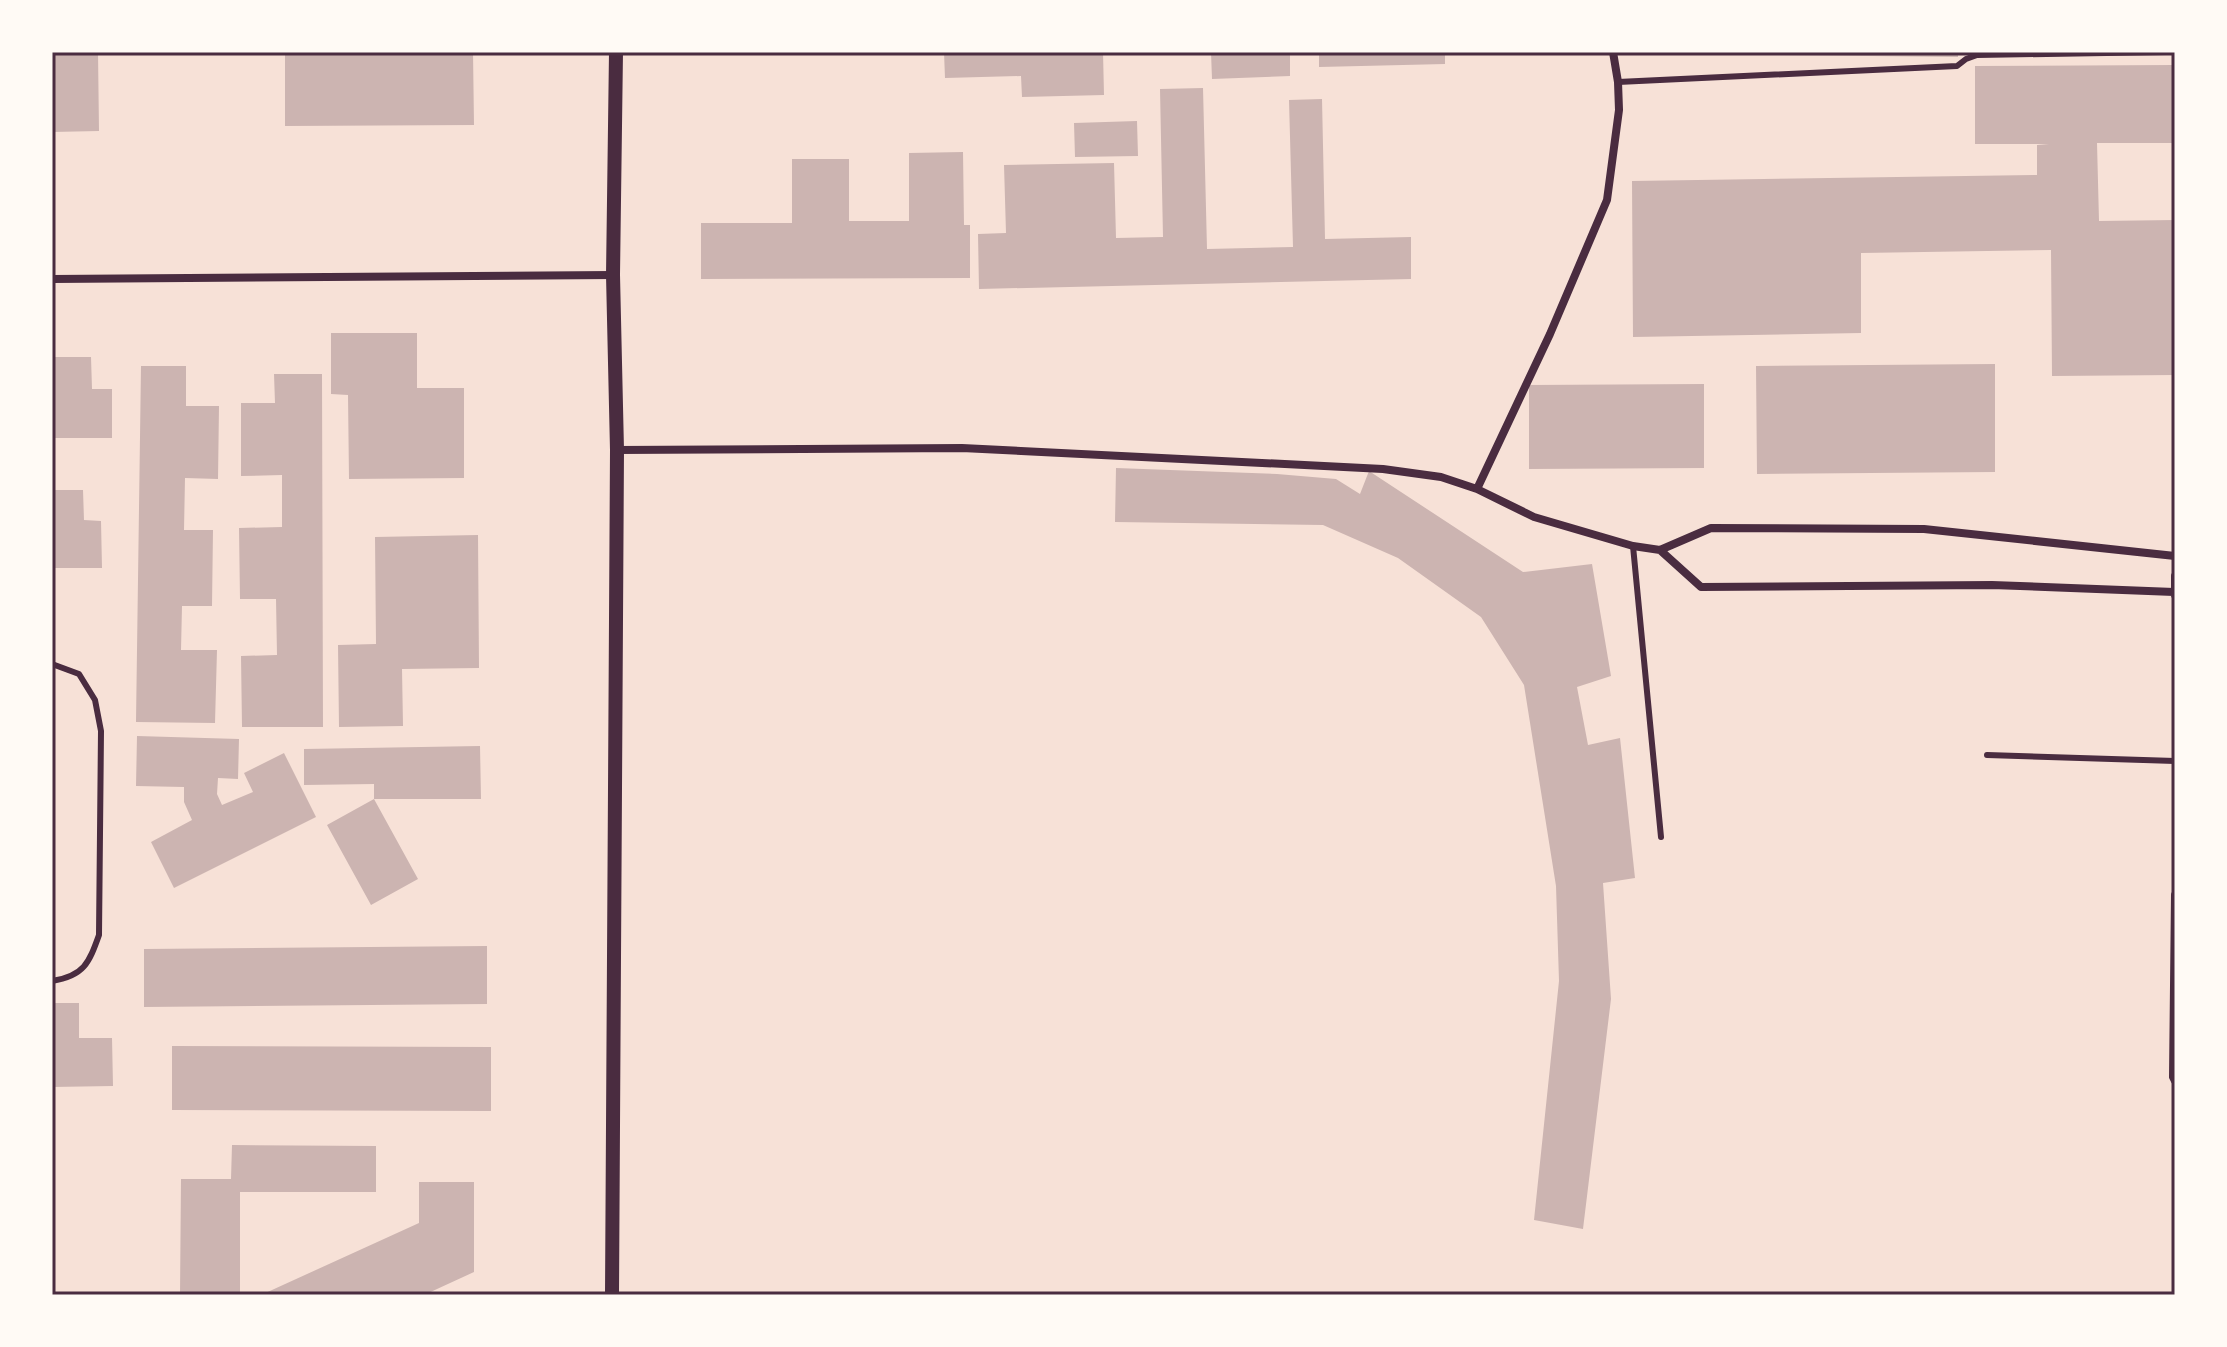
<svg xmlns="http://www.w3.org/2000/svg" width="2227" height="1347" viewBox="0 0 2227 1347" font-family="'Archivo Narrow',sans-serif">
<rect width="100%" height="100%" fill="#f7e1d7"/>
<path fill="#ccb4b1" d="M 52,52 L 98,52 L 99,131 L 52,132 Z
M 285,52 L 473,52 L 474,125 L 285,126 Z
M 944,52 L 1103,52 L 1104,95 L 1022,97 L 1021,76 L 945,78 Z
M 1211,52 L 1290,52 L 1290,76 L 1212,79 Z
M 1319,52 L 1445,52 L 1445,64 L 1319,67 Z
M 1771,52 L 1958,52 L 1958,57 L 1771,55 Z
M 2175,65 L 2175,143 L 2097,143 L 2099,221 L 2175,220 L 2175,375 L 2052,376 L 2051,250 L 1861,253 L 1861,333 L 1633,337 L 1632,181 L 2037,175 L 2037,145 L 2049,144 L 1975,144 L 1975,66 Z
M 1203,88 L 1207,249 L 1293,247 L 1289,100 L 1322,99 L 1325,239 L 1411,237 L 1411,279 L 979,289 L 978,234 L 1006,233 L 1004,165 L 1114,163 L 1116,238 L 1163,237 L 1160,89 Z
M 1137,121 L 1138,156 L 1075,157 L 1074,123 Z
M 963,152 L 964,225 L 970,225 L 970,278 L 701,279 L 701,223 L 792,223 L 792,159 L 849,159 L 849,221 L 909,221 L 909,153 Z
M 331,333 L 417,333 L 417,388 L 464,388 L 464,478 L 349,479 L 348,395 L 331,394 Z
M 52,357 L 91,357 L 92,389 L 112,389 L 112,438 L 52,438 Z
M 1995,364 L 1995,472 L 1757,474 L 1756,366 Z
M 141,366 L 186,366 L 186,406 L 219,406 L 218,479 L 185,478 L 184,530 L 213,530 L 212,606 L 182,606 L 181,650 L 217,650 L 215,723 L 136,722 Z
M 274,374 L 322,374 L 323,727 L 242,727 L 241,656 L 277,655 L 276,599 L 240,599 L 239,528 L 282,527 L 282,475 L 241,476 L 241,403 L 275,403 Z
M 1704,384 L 1704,468 L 1529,469 L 1529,385 Z
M 1116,468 L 1277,474 L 1336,479 L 1360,494 L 1369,471 L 1523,572 L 1592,564 L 1611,676 L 1577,687 L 1588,745 L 1620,738 L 1635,878 L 1603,883 L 1611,999 L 1583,1229 L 1534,1220 L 1559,981 L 1556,886 L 1524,685 L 1481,617 L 1398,558 L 1323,525 L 1115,522 Z
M 52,490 L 83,490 L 84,520 L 101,521 L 102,568 L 52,568 Z
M 478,535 L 479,668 L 402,669 L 403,726 L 339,727 L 338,645 L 376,644 L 375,537 Z
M 137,736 L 239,739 L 238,779 L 218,778 L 217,794 L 222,805 L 253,792 L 244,773 L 284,753 L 316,817 L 174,888 L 151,842 L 192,820 L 184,802 L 184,787 L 136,786 Z
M 480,746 L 481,799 L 374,799 L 374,784 L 304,785 L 304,749 Z
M 374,799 L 418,879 L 371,905 L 327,825 Z
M 487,946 L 487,1004 L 144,1007 L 144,949 Z
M 52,1003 L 79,1003 L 79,1038 L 112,1038 L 113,1086 L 52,1087 Z
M 172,1046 L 491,1047 L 491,1111 L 172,1110 Z
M 232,1145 L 376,1146 L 376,1192 L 240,1192 L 240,1295 L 180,1295 L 181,1179 L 231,1179 Z
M 419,1182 L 474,1182 L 474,1272 L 424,1295 L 261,1295 L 419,1223 Z"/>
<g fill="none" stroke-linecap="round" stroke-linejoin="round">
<path stroke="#4a2c40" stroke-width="6" d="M 1618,82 L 1957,66 L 1966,59 L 1977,55 L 2166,52
M 1633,546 L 1661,837
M 52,664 L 79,674 L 95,700 L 101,731 L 99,935 C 89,963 84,976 52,981
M 1987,755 L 2175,761"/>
<path stroke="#4a2c40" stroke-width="8" d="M 52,279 L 613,275
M 617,450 L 962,448 L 1383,469 L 1441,477 L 1477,489 L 1534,517 L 1633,546 L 1660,550 L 1711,528 L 1924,529 L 2175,556
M 1477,489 L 1550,334 L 1607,200 L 1619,110 L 1618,82 L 1613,52
M 1660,550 L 1701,587 L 1992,585 L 2174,592
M 2175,595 L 2175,576
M 2175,895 L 2173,1077 L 2175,1081"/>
<path stroke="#4a2c40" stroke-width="14" d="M 612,1295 L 617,450 L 613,275 L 616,52"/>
</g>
<rect width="2227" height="1347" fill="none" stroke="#fffaf5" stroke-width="108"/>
<rect x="54" y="54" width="2119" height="1239" fill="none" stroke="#4a2c40" stroke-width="3"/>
</svg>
